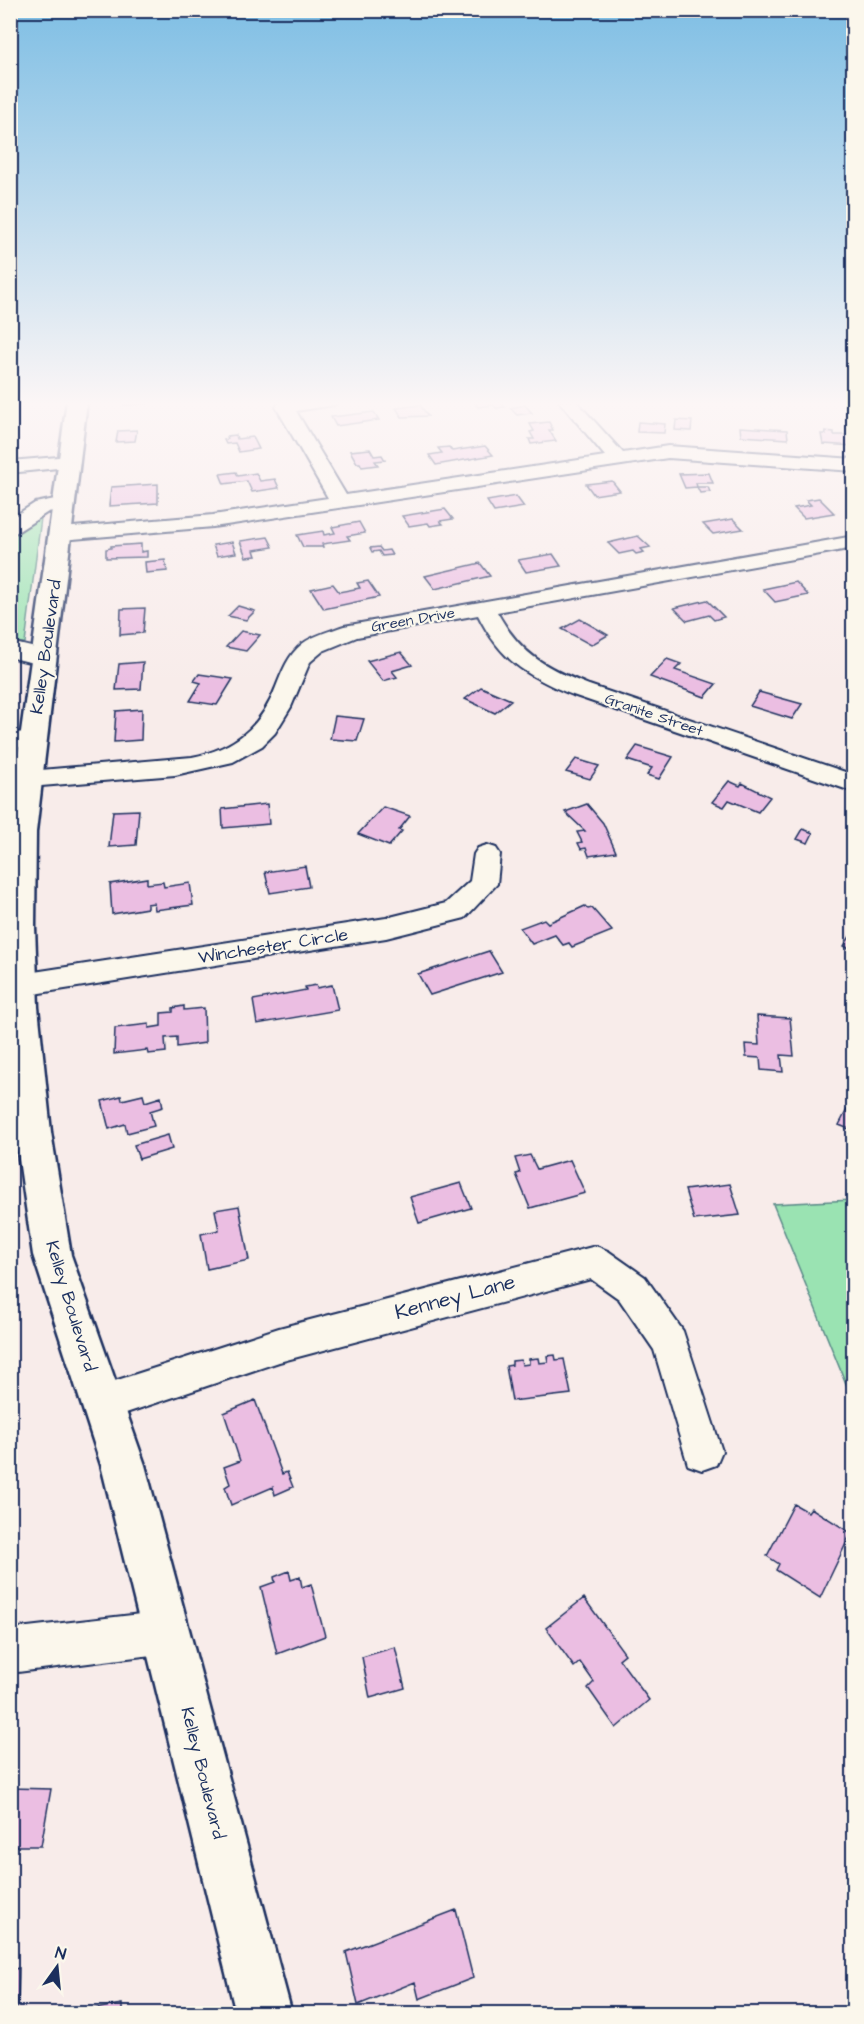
<svg xmlns="http://www.w3.org/2000/svg" width="864" height="2024" viewBox="0 0 864 2024" font-family="'Architects Daughter',sans-serif">
<rect width="100%" height="100%" fill="#f8ecea"/>
<filter id="ink" filterUnits="userSpaceOnUse"><feTurbulence type="fractalNoise" baseFrequency=".0167" numOctaves="2"/><feDisplacementMap in="SourceGraphic" scale="12" xChannelSelector="R" yChannelSelector="G"/><feConvolveMatrix kernelMatrix="1 2 1 2 8 2 1 2 1" color-interpolation-filters="sRGB"/></filter>
<g filter="url(#ink)">
<path fill="#9ae3b2" stroke="#5a8988" stroke-width="1.5" d="M 41,518 L 25,643 L 12,642 L 10,538 L 30,522 Z
M 853,1200 L 854,1200 L 853,1401 L 773,1204 Z"/>
<path fill="#ebbee2" stroke="#1b2f5e" stroke-width="1.5" d="M 125,401 L 147,401 L 147,404 L 124,405 Z
M 473,401 L 500,401 L 505,407 L 496,408 L 493,405 L 478,407 Z
M 420,405 L 428,416 L 402,417 L 396,408 Z
M 525,405 L 532,413 L 517,415 L 510,408 Z
M 374,412 L 379,420 L 336,426 L 331,417 Z
M 676,420 L 692,421 L 691,431 L 675,430 Z
M 549,422 L 553,430 L 549,430 L 556,441 L 531,444 L 529,439 L 534,439 L 530,432 L 534,431 L 530,424 Z
M 638,422 L 665,424 L 664,433 L 637,432 Z
M 740,427 L 787,430 L 788,439 L 741,436 Z
M 137,430 L 135,441 L 116,442 L 118,431 Z
M 825,431 L 834,432 L 834,435 L 852,435 L 854,446 L 823,444 L 821,434 L 826,434 Z
M 236,435 L 237,439 L 253,437 L 259,449 L 239,452 L 235,443 L 226,444 L 224,440 L 228,439 L 227,436 Z
M 485,446 L 493,455 L 436,465 L 429,455 L 442,453 L 438,448 L 449,447 L 452,451 Z
M 370,449 L 374,456 L 382,455 L 385,460 L 375,461 L 378,465 L 362,467 L 360,463 L 357,463 L 350,451 Z
M 236,472 L 238,476 L 256,473 L 260,481 L 275,479 L 279,488 L 252,492 L 247,481 L 224,484 L 220,474 Z
M 709,473 L 713,483 L 696,483 L 697,487 L 708,487 L 710,492 L 700,493 L 697,487 L 685,488 L 679,474 Z
M 612,481 L 620,491 L 594,495 L 586,484 Z
M 158,484 L 158,503 L 109,506 L 111,487 Z
M 516,496 L 524,507 L 494,512 L 487,501 Z
M 819,498 L 834,513 L 804,518 L 794,508 L 811,505 L 806,500 Z
M 445,509 L 453,519 L 440,521 L 443,524 L 430,526 L 428,523 L 409,526 L 402,516 Z
M 733,519 L 743,529 L 713,534 L 703,524 Z
M 359,522 L 365,533 L 347,536 L 350,540 L 322,544 L 323,547 L 303,547 L 297,535 L 323,531 L 324,535 L 335,533 L 332,527 Z
M 638,536 L 650,547 L 641,549 L 644,552 L 636,554 L 633,551 L 619,554 L 608,543 Z
M 268,537 L 273,547 L 254,550 L 256,556 L 246,557 L 240,541 Z
M 232,542 L 236,553 L 217,556 L 213,545 Z
M 141,544 L 141,552 L 147,551 L 147,557 L 106,558 L 106,549 L 111,548 L 111,546 Z
M 379,547 L 382,551 L 389,550 L 392,555 L 382,556 L 379,551 L 372,552 L 370,548 Z
M 553,554 L 561,566 L 526,572 L 518,560 Z
M 165,560 L 167,571 L 146,573 L 145,562 Z
M 480,563 L 490,576 L 435,589 L 425,576 Z
M 368,581 L 379,597 L 324,609 L 311,589 L 333,584 L 339,592 L 360,588 L 357,583 Z
M 796,582 L 808,595 L 775,602 L 763,589 Z
M 707,600 L 724,617 L 714,620 L 709,615 L 687,621 L 674,608 Z
M 238,606 L 255,611 L 246,620 L 228,616 Z
M 145,608 L 143,633 L 120,635 L 121,609 Z
M 580,619 L 608,635 L 591,645 L 562,629 Z
M 241,631 L 260,635 L 246,651 L 226,647 Z
M 401,652 L 412,665 L 392,671 L 397,677 L 383,681 L 367,661 Z
M 667,659 L 681,664 L 675,670 L 716,684 L 705,697 L 650,677 Z
M 143,662 L 141,689 L 116,690 L 119,664 Z
M 199,674 L 233,679 L 217,705 L 190,701 L 201,683 L 194,681 Z
M 481,687 L 511,700 L 495,713 L 465,699 Z
M 759,692 L 802,704 L 792,719 L 750,706 Z
M 142,709 L 141,740 L 114,742 L 116,711 Z
M 335,716 L 364,719 L 357,741 L 330,739 Z
M 637,746 L 673,757 L 659,779 L 647,775 L 652,768 L 627,760 Z
M 576,759 L 599,766 L 590,779 L 566,772 Z
M 729,781 L 740,786 L 742,783 L 770,797 L 758,812 L 729,800 L 724,807 L 712,802 Z
M 267,804 L 269,824 L 223,828 L 222,809 Z
M 587,804 L 603,823 L 616,852 L 589,856 L 586,848 L 581,849 L 578,843 L 582,842 L 577,832 L 585,831 L 565,812 Z
M 383,807 L 410,816 L 399,830 L 402,831 L 389,846 L 358,834 Z
M 139,810 L 136,845 L 109,847 L 113,811 Z
M 803,829 L 813,833 L 808,843 L 797,839 Z
M 305,866 L 309,887 L 270,893 L 265,872 Z
M 147,878 L 147,884 L 163,882 L 164,887 L 190,883 L 193,905 L 155,910 L 154,903 L 147,904 L 147,908 L 112,914 L 110,884 Z
M 585,906 L 588,909 L 592,908 L 612,931 L 572,947 L 569,943 L 563,945 L 555,935 L 532,944 L 520,928 L 544,919 L 548,923 Z
M 854,930 L 854,951 L 844,946 Z
M 489,951 L 502,972 L 430,995 L 418,974 Z
M 316,985 L 317,988 L 332,985 L 338,1010 L 257,1024 L 253,1000 L 306,990 L 305,987 Z
M 184,1006 L 184,1010 L 204,1008 L 205,1043 L 177,1047 L 177,1037 L 165,1038 L 166,1052 L 148,1054 L 147,1050 L 114,1054 L 115,1028 L 149,1024 L 149,1028 L 161,1026 L 161,1013 L 173,1012 L 173,1008 Z
M 757,1016 L 790,1018 L 794,1056 L 781,1055 L 783,1072 L 761,1070 L 760,1058 L 746,1057 L 745,1044 L 759,1045 Z
M 143,1095 L 145,1102 L 161,1097 L 163,1107 L 150,1111 L 154,1126 L 127,1133 L 125,1124 L 109,1129 L 102,1101 L 121,1096 L 122,1100 Z
M 852,1100 L 854,1101 L 854,1131 L 839,1125 Z
M 168,1135 L 172,1149 L 139,1159 L 134,1145 Z
M 530,1155 L 537,1169 L 570,1160 L 585,1193 L 530,1208 L 516,1174 L 520,1173 L 515,1158 Z
M 461,1183 L 471,1208 L 419,1223 L 410,1197 Z
M 730,1184 L 740,1215 L 694,1220 L 685,1190 Z
M 239,1206 L 249,1260 L 207,1269 L 201,1234 L 219,1230 L 215,1210 Z
M 555,1355 L 556,1360 L 564,1359 L 571,1394 L 512,1401 L 506,1366 L 512,1365 L 512,1361 L 521,1360 L 522,1365 L 529,1364 L 529,1359 L 538,1358 L 539,1363 L 548,1362 L 547,1356 Z
M 255,1400 L 282,1474 L 287,1472 L 293,1487 L 275,1495 L 273,1487 L 231,1505 L 225,1487 L 230,1484 L 224,1467 L 240,1461 L 224,1413 Z
M 794,1504 L 808,1512 L 811,1508 L 851,1533 L 820,1598 L 776,1570 L 779,1564 L 767,1556 Z
M 289,1571 L 291,1580 L 300,1577 L 302,1587 L 311,1584 L 325,1636 L 277,1654 L 261,1587 L 275,1582 L 274,1577 Z
M 584,1598 L 625,1654 L 619,1659 L 649,1700 L 616,1728 L 588,1688 L 594,1682 L 580,1662 L 574,1667 L 546,1628 Z
M 395,1647 L 405,1688 L 370,1698 L 362,1657 Z
M 10,1788 L 51,1789 L 41,1846 L 10,1846 Z
M 456,1910 L 473,1978 L 419,1999 L 415,1982 L 358,2005 L 346,1952 Z
M 19,1968 L 18,2007 L 10,2009 L 10,1970 Z
M 122,2004 L 122,2014 L 67,2014 Z"/>
<g fill="none" stroke-linecap="round" stroke-linejoin="round">
<defs>
<path id="street" d="M 292,401 L 337,401 L 334,405 L 296,411 L 346,495 L 605,456 L 559,401 L 576,401 L 623,453 L 668,446 L 854,459 L 854,471 L 668,458 L 213,527 L 61,540 L 54,538 L 51,534 L 54,530 L 61,528 L 213,515 L 328,498 L 276,407 L 279,403 Z
M 70,456 L 77,458 L 79,462 L 77,466 L 10,473 L 10,461 Z
M 65,497 L 72,499 L 75,503 L 72,507 L 48,512 L 17,532 L 10,534 L 10,519 L 35,503 Z
M 854,536 L 854,548 L 497,612 C 521,655 545,667 589,685 L 854,775 L 854,792 L 573,695 C 527,676 501,661 478,615 L 357,637 L 323,651 L 310,662 L 291,707 L 275,733 L 262,746 L 233,762 L 175,775 L 29,787 L 20,785 L 16,779 L 20,773 L 29,771 L 192,757 C 234,749 261,727 276,687 C 282,672 288,655 302,644 C 314,635 330,631 344,626 Z
M 10,642 L 53,652 L 56,657 L 53,662 C 39,665 24,661 10,657 Z
M 33,732 L 42,734 L 45,739 L 42,744 L 10,748 L 10,733 Z
M 487,845 L 496,848 L 500,854 L 497,884 L 465,918 L 386,938 L 21,996 L 10,993 L 11,977 L 21,974 L 386,918 L 446,903 L 470,881 L 474,854 L 478,848 Z
M 596,1246 L 608,1251 L 645,1277 L 683,1331 L 722,1451 L 716,1465 L 702,1470 L 688,1465 L 654,1350 L 619,1299 L 591,1279 L 279,1362 L 102,1421 L 89,1416 L 83,1403 L 89,1390 L 102,1385 L 279,1328 Z
M 167,1611 L 182,1617 L 188,1632 L 182,1647 L 167,1653 L 10,1673 L 10,1629 Z"/>
<path id="secondary" d="M 67,401 L 87,401 L 36,832 L 35,927 L 38,1007 L 51,1132 L 71,1255 L 145,1465 L 292,2014 L 236,2014 L 101,1465 L 33,1255 L 15,1132 L 10,1072 L 10,811 Z"/>
</defs>
<use href="#street" stroke="#1b2f5e" stroke-width="4"/>
<use href="#secondary" stroke="#1b2f5e" stroke-width="5"/>
<use href="#street" fill="#fbf7ec" fill-rule="evenodd"/>
<use href="#secondary" fill="#fbf7ec" fill-rule="evenodd"/>
</g>
</g>
<linearGradient id="sky" x2="0" y2="1"><stop stop-color="#7ebee4"/><stop offset="0.59" stop-color="#fcf6f6"/><stop offset="1" stop-color="#fcf6f6" stop-opacity="0"/></linearGradient>
<rect width="864" height="684" fill="url(#sky)"/>
<g text-anchor="middle" dominant-baseline="central" stroke-width="4.5" stroke-linejoin="round" paint-order="stroke">
<g font-size="15" fill="#1b2f5e" stroke="#fbf7ec">
<text transform="translate(413 620) rotate(-10)">Green Drive</text>
<text transform="translate(654 715) rotate(19)">Granite Street</text>
</g>
<g font-size="18" fill="#1b2f5e" stroke="#fbf7ec">
<text transform="translate(46 647) rotate(-82)">Kelley Boulevard</text>
<text transform="translate(273 946) rotate(-9)">Winchester Circle</text>
<text transform="translate(71 1306) rotate(73)">Kelley Boulevard</text>
<text transform="translate(203 1773) rotate(76)">Kelley Boulevard</text>
</g>
<g font-size="21" fill="#1b2f5e" stroke="#fbf7ec">
<text transform="translate(455 1297) rotate(-15)">Kenney Lane</text>
</g>
</g>
<rect width="864" height="2024" fill="none" stroke="#fbf7ec" stroke-width="36"/>
<rect x="18" y="18" width="828" height="1988" fill="none" stroke="#1b2f5e" stroke-width="2" filter="url(#ink)"/>
<g transform="translate(57 1967) rotate(15)" stroke="#fbf7ec" stroke-width="4.5" paint-order="stroke">
<path d="M0-4.5L10 22L0 15L-10 22Z" fill="#1b2f5e"/>
<text y="-9" font-size="16" font-weight="bold" text-anchor="middle" fill="#1b2f5e">N</text>
</g>
</svg>
